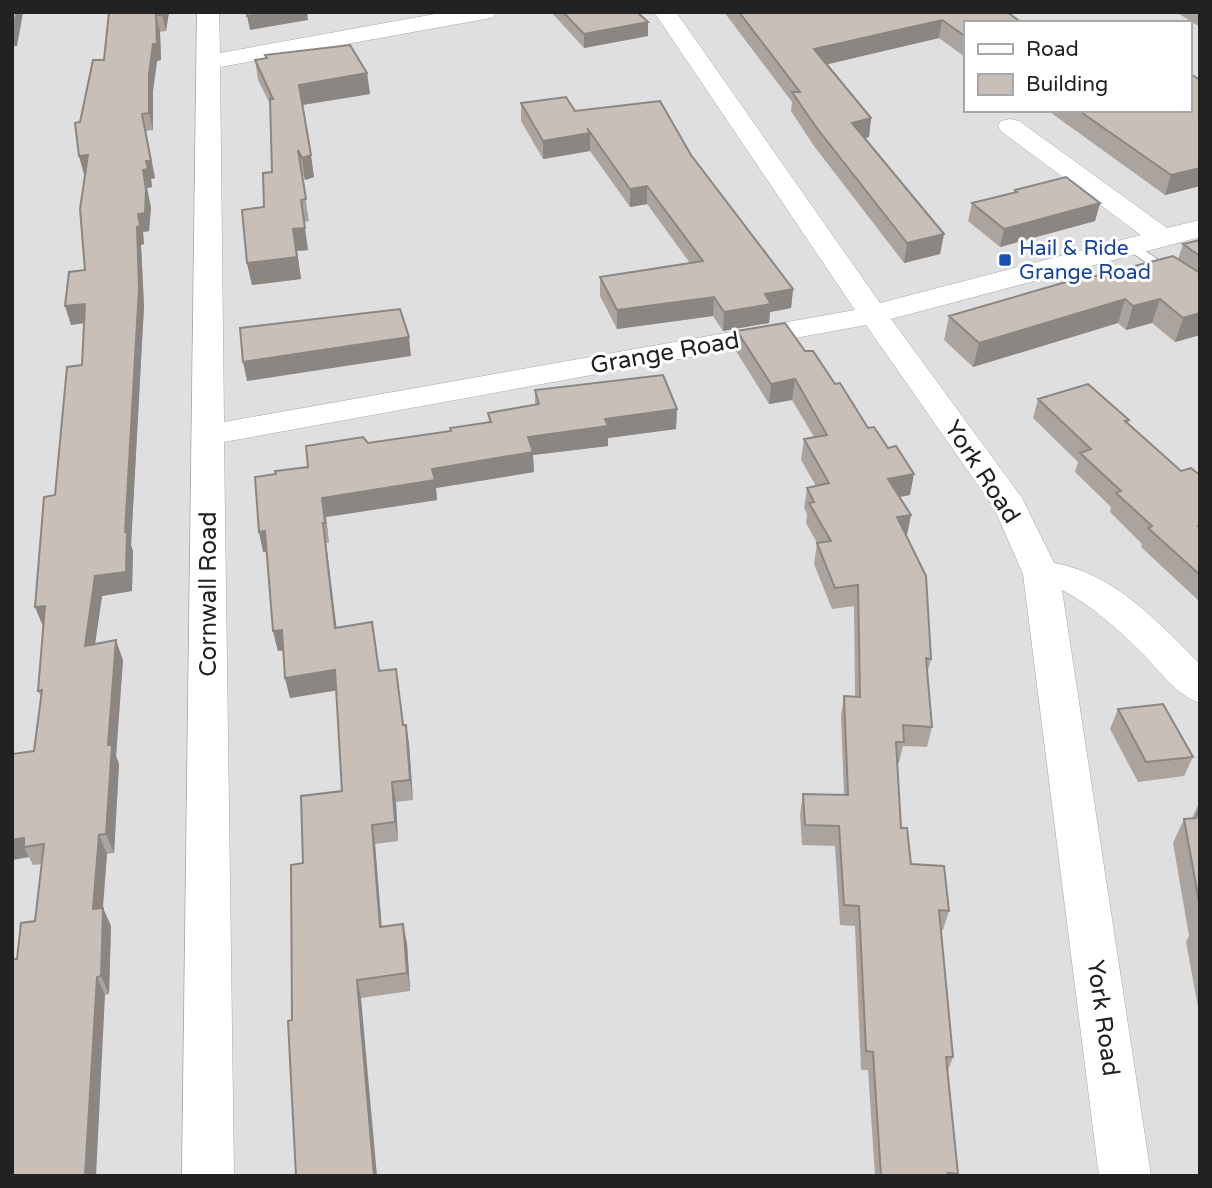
<svg xmlns="http://www.w3.org/2000/svg" width="1212" height="1188" viewBox="0 0 1212 1188" font-family="'Varela Round',sans-serif">
<rect width="100%" height="100%" fill="#f2efe9"/>
<path fill="#e0dfdf" fill-rule="evenodd" d="M 12,12 L 1200,12 L 1200,1176 L 12,1176 ZM 965,23 L 1189,23 L 1189,110 L 965,110 Z"/>
<g fill="none" stroke-linecap="round" stroke-linejoin="round">
<defs>
<path id="service" d="M 1132,242 L 1200,288 L 1200,300 L 1127,249 L 1125,246 Z"/>
<path id="minor" d="M 197,12 L 219,12 L 220,53 L 446,12 L 496,12 L 493,17 L 485,19 L 220,67 L 224,422 L 855,310 L 654,12 L 676,12 L 880,303 L 1141,235 L 1001,131 L 998,126 L 1001,121 L 1010,119 L 1019,121 L 1167,228 L 1200,220 L 1200,237 L 891,319 L 1022,498 L 1054,563 C 1115,574 1158,622 1200,664 L 1200,703 C 1176,695 1160,671 1143,654 C 1118,629 1093,606 1062,590 L 1151,1176 L 1099,1176 L 1023,574 L 994,508 L 866,325 L 224,442 L 234,1176 L 182,1176 Z"/>
</defs>
<use href="#service" stroke="#a9a9a9" stroke-width="2"/>
<use href="#minor" stroke="#a9a9a9" stroke-width="1"/>
<use href="#service" fill="#fff" fill-rule="evenodd"/>
<use href="#minor" fill="#fff" fill-rule="evenodd"/>
</g>
<path fill="#aba49e" d="M 109,12 L 169,12 L 166,31 L 160,32 L 161,60 L 157,61 L 153,91 L 153,130 L 146,131 L 155,178 L 151,179 L 152,187 L 147,188 L 151,208 L 149,231 L 143,232 L 144,244 L 141,245 L 144,306 L 131,545 L 133,551 L 132,591 L 102,596 L 95,644 L 123,660 L 116,756 L 119,764 L 114,853 L 107,854 L 103,908 L 111,926 L 109,994 L 105,995 L 17,959 L 35,921 L 41,864 L 33,865 L 29,857 L 12,860 L 12,754 L 34,751 L 41,697 L 38,691 L 43,626 L 35,607 L 55,495 L 82,365 L 84,323 L 71,325 L 85,270 L 85,173 L 84,174 L 79,156 L 80,122 L 104,60 Z
M 551,12 L 637,12 L 648,36 L 584,48 Z
M 724,12 L 1007,12 L 965,23 L 965,57 L 939,38 L 826,64 L 871,118 L 869,137 L 865,138 L 944,234 L 940,254 L 904,263 L 814,146 L 791,111 L 792,102 Z
M 1176,12 L 1200,12 L 1200,27 Z
M 265,55 L 367,73 L 370,94 L 302,105 L 314,177 L 305,180 L 301,171 L 309,221 L 304,222 L 308,250 L 297,251 L 301,279 L 252,285 L 247,263 L 264,207 L 272,172 L 270,104 L 258,80 L 255,60 L 265,58 Z
M 521,103 L 575,111 L 691,155 L 793,289 L 791,308 L 770,312 L 769,323 L 723,331 L 713,316 L 617,329 L 600,296 L 600,277 L 690,263 L 647,204 L 630,207 L 590,151 L 543,159 L 521,121 Z
M 1047,110 L 1189,110 L 1200,186 L 1165,195 Z
M 1015,190 L 1100,203 L 1095,221 L 1000,247 L 968,221 L 972,203 L 1014,192 Z
M 1200,240 L 1200,335 L 1175,342 L 1152,323 L 1126,330 L 1118,323 L 973,367 L 944,340 L 949,316 L 1092,277 L 1178,259 L 1183,244 Z
M 737,331 L 805,351 L 910,495 L 899,497 L 911,515 L 906,536 L 931,659 L 927,674 L 932,727 L 927,747 L 903,746 L 899,763 L 897,763 L 901,828 L 911,864 L 949,911 L 943,930 L 940,930 L 953,1057 L 947,1073 L 958,1174 L 957,1176 L 875,1176 L 868,1070 L 861,1070 L 855,926 L 840,925 L 835,846 L 802,845 L 800,814 L 803,794 L 844,795 L 841,716 L 844,696 L 855,696 L 854,606 L 832,609 L 814,564 L 817,543 L 806,523 L 807,514 L 804,508 L 807,488 L 816,486 L 801,460 L 804,439 L 814,437 L 792,400 L 769,404 L 736,351 Z
M 535,390 L 677,409 L 676,429 L 608,438 L 608,446 L 533,455 L 534,472 L 436,488 L 437,500 L 326,517 L 329,543 L 326,543 L 336,628 L 372,622 L 379,671 L 396,669 L 404,725 L 406,725 L 409,744 L 413,800 L 396,802 L 398,841 L 375,844 L 382,927 L 407,943 L 410,991 L 361,998 L 292,1020 L 303,863 L 342,791 L 336,690 L 290,698 L 285,678 L 283,650 L 278,651 L 273,631 L 267,551 L 263,552 L 276,474 L 308,467 L 368,443 L 451,431 L 489,422 L 488,413 L 535,405 Z
M 1038,399 L 1129,420 L 1128,423 L 1181,471 L 1200,475 L 1200,602 L 1141,547 L 1142,544 L 1110,512 L 1111,507 L 1075,472 L 1078,462 L 1033,418 Z
M 1118,709 L 1193,757 L 1184,776 L 1138,782 L 1110,729 Z
M 1200,801 L 1200,1018 L 1186,942 L 1189,936 L 1173,843 L 1184,819 L 1192,818 Z"/>
<path fill="#8b8681" d="M 17,12 L 23,12 L 23,13 L 17,46 L 12,46 L 12,31 Z
M 163,12 L 169,12 L 166,31 L 162,15 Z
M 267,12 L 307,12 L 308,20 L 250,30 L 247,16 Z
M 156,15 L 160,32 L 161,60 L 157,61 L 153,91 L 153,130 L 149,113 L 149,74 Z
M 942,20 L 939,38 L 812,68 L 814,49 Z
M 648,22 L 648,36 L 584,48 L 584,34 Z
M 367,73 L 370,94 L 302,105 L 299,85 Z
M 142,114 L 155,178 L 151,179 L 152,187 L 147,188 L 151,208 L 149,231 L 143,232 L 144,244 L 141,245 L 144,306 L 131,545 L 133,551 L 132,591 L 102,596 L 92,665 L 85,646 L 95,576 L 125,532 L 137,227 L 143,170 Z
M 871,118 L 869,137 L 849,142 L 852,123 Z
M 590,133 L 590,151 L 543,159 L 543,141 Z
M 88,155 L 93,172 L 84,174 L 79,156 Z
M 311,155 L 314,177 L 305,180 L 302,158 Z
M 1200,168 L 1200,186 L 1165,195 L 1171,175 Z
M 647,186 L 647,204 L 630,207 L 630,189 Z
M 301,200 L 308,250 L 297,251 L 301,279 L 252,285 L 247,263 L 293,229 Z
M 1100,203 L 1095,221 L 1000,247 L 1004,229 Z
M 944,234 L 940,254 L 904,263 L 907,243 Z
M 793,289 L 791,308 L 770,312 L 769,323 L 723,331 L 724,312 L 765,294 Z
M 714,297 L 713,316 L 617,329 L 617,310 Z
M 1125,299 L 1118,323 L 973,367 L 979,343 Z
M 1160,299 L 1152,323 L 1126,330 L 1133,306 Z
M 85,304 L 91,322 L 71,325 L 65,306 Z
M 1200,313 L 1200,335 L 1175,342 L 1183,318 Z
M 409,337 L 411,356 L 247,381 L 243,362 Z
M 795,379 L 792,400 L 769,404 L 771,384 Z
M 677,409 L 676,429 L 608,438 L 608,446 L 533,455 L 534,472 L 436,488 L 437,500 L 326,517 L 329,543 L 322,498 L 432,469 L 528,437 L 605,419 Z
M 914,474 L 910,495 L 884,500 L 888,479 Z
M 911,515 L 907,535 L 893,538 L 897,517 Z
M 323,523 L 326,543 L 339,647 L 335,628 Z
M 265,531 L 269,551 L 263,552 L 259,532 Z
M 45,606 L 43,626 L 35,607 Z
M 282,630 L 286,650 L 278,651 L 273,631 Z
M 116,640 L 123,660 L 116,756 L 119,764 L 114,853 L 106,834 L 108,745 Z
M 335,670 L 339,690 L 290,698 L 285,678 Z
M 406,725 L 409,744 L 413,800 L 410,780 Z
M 392,782 L 396,802 L 398,841 L 395,822 Z
M 372,825 L 375,844 L 383,946 L 380,927 Z
M 99,835 L 107,854 L 101,928 L 93,909 Z
M 24,838 L 24,847 L 29,857 L 12,860 L 12,840 Z
M 103,908 L 111,926 L 109,994 L 101,976 Z
M 403,924 L 407,943 L 410,991 L 407,973 Z
M 97,977 L 105,995 L 96,1176 L 85,1176 Z
M 357,980 L 361,998 L 377,1176 L 374,1176 Z"/>
<path fill="#c7bfb8" stroke="#8b8681" stroke-width="2" d="M 12,12 L 17,12 L 12,31 Z
M 109,12 L 163,12 L 162,15 L 156,15 L 157,44 L 153,44 L 149,74 L 149,113 L 142,114 L 151,161 L 146,161 L 148,169 L 143,170 L 146,190 L 145,213 L 138,214 L 140,226 L 137,227 L 139,288 L 125,532 L 127,532 L 126,572 L 95,576 L 85,646 L 116,640 L 108,745 L 112,745 L 106,834 L 99,835 L 93,909 L 103,908 L 102,945 L 101,976 L 97,977 L 85,1176 L 12,1176 L 12,959 L 17,959 L 21,923 L 35,921 L 44,844 L 24,847 L 24,838 L 12,840 L 12,754 L 34,751 L 42,690 L 38,691 L 45,606 L 35,607 L 44,497 L 55,495 L 67,367 L 82,365 L 85,304 L 65,306 L 69,272 L 85,270 L 80,209 L 88,155 L 79,156 L 75,123 L 80,122 L 93,60 L 104,60 Z
M 247,12 L 267,12 L 247,16 Z
M 563,12 L 637,12 L 648,22 L 584,34 Z
M 739,12 L 1007,12 L 1022,23 L 965,23 L 965,36 L 942,20 L 814,49 L 871,118 L 852,123 L 944,234 L 907,243 L 816,127 L 792,92 L 800,92 Z
M 350,45 L 367,73 L 299,85 L 311,155 L 302,158 L 298,150 L 306,199 L 301,200 L 305,228 L 293,229 L 297,257 L 247,263 L 242,210 L 264,207 L 263,173 L 272,172 L 270,99 L 273,99 L 255,60 L 267,58 L 265,55 Z
M 1189,73 L 1200,80 L 1200,168 L 1171,175 L 1078,110 L 1189,110 Z
M 566,97 L 575,111 L 660,101 L 691,155 L 793,289 L 765,294 L 771,304 L 724,312 L 714,297 L 617,310 L 600,277 L 703,261 L 647,186 L 630,189 L 587,128 L 590,133 L 543,141 L 521,103 Z
M 1066,177 L 1100,203 L 1004,229 L 972,203 L 1017,192 L 1015,190 Z
M 1200,240 L 1200,256 L 1183,244 Z
M 1173,256 L 1200,273 L 1200,313 L 1183,318 L 1160,299 L 1133,306 L 1125,299 L 979,343 L 949,316 L 1090,275 L 1092,277 Z
M 400,309 L 409,337 L 243,362 L 240,328 Z
M 785,323 L 805,351 L 813,351 L 835,384 L 840,383 L 868,428 L 874,427 L 888,448 L 896,446 L 914,474 L 888,479 L 911,515 L 897,517 L 926,576 L 931,659 L 926,658 L 932,727 L 903,725 L 904,742 L 896,742 L 901,828 L 907,828 L 911,864 L 944,866 L 949,911 L 939,910 L 953,1057 L 946,1057 L 958,1174 L 948,1173 L 949,1176 L 881,1176 L 873,1052 L 866,1051 L 859,906 L 844,905 L 839,826 L 805,825 L 803,794 L 848,795 L 844,696 L 860,697 L 858,585 L 835,588 L 817,543 L 831,541 L 809,503 L 814,502 L 807,488 L 829,483 L 804,439 L 827,435 L 795,379 L 771,384 L 737,331 Z
M 663,375 L 677,409 L 605,419 L 608,426 L 528,437 L 533,452 L 432,469 L 435,480 L 322,498 L 325,523 L 323,523 L 335,628 L 372,622 L 379,671 L 396,669 L 403,725 L 406,725 L 410,780 L 392,782 L 395,822 L 372,825 L 380,927 L 403,924 L 407,973 L 357,980 L 374,1176 L 296,1176 L 288,1021 L 292,1020 L 291,865 L 303,863 L 301,796 L 342,791 L 335,670 L 285,678 L 282,630 L 273,631 L 265,531 L 259,532 L 255,477 L 276,474 L 275,471 L 308,467 L 306,446 L 363,437 L 368,443 L 451,431 L 450,428 L 491,422 L 488,413 L 539,404 L 535,390 Z
M 1088,384 L 1129,420 L 1125,421 L 1181,471 L 1191,468 L 1200,475 L 1200,525 L 1198,526 L 1200,528 L 1200,575 L 1148,528 L 1152,526 L 1116,493 L 1121,491 L 1080,453 L 1091,449 L 1038,399 Z
M 1163,704 L 1193,757 L 1146,762 L 1118,709 Z
M 1200,806 L 1200,907 L 1184,819 L 1196,818 Z"/>
<rect fill="#1a4fb4" stroke="#fff" stroke-width="2.5" x="998" y="253" width="14" height="14" rx="3.5"/>
<g text-anchor="middle" dominant-baseline="central" stroke-width="6" stroke-linejoin="round" paint-order="stroke">
<g font-size="21" fill="#164399" stroke="#fff" text-anchor="start">
<text x="1019" y="248">Hail &amp; Ride<tspan x="1019" dy="24">Grange Road</tspan></text>
</g>
<g font-size="24" fill="#222" stroke="#fff">
<text transform="translate(665 353) rotate(-10)">Grange Road</text>
<text transform="translate(982 472) rotate(57)">York Road</text>
<text transform="translate(208 594) rotate(-90)">Cornwall Road</text>
<text transform="translate(1103 1018) rotate(82)">York Road</text>
</g>
</g>
<rect width="1212" height="1188" fill="none" stroke="#222222" stroke-width="28"/>
<rect x="964" y="21" width="228" height="91" fill="#ffffff" stroke="#a7a7a7" stroke-width="2"/>
<rect x="978" y="44" width="35" height="10" fill="#ffffff" stroke="#a7a7a7" stroke-width="2"/>
<text x="1026" y="56" font-size="21" fill="#222222">Road</text>
<rect x="978" y="74" width="35" height="21" fill="#c7bfb8" stroke="#a7a7a7" stroke-width="2"/>
<text x="1026" y="91" font-size="21" fill="#222222">Building</text>
</svg>
